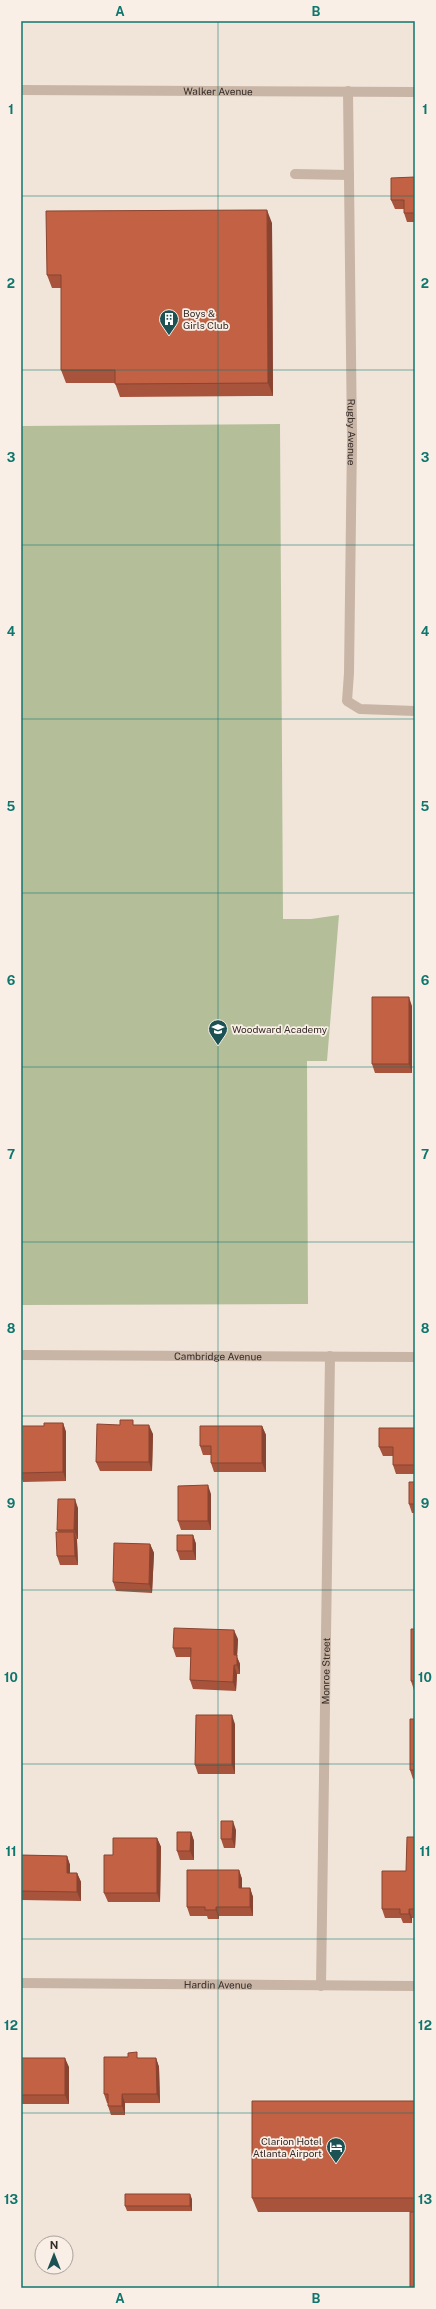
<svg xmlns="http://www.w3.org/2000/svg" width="436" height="2309" viewBox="0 0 436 2309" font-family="'Public Sans',sans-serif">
<rect width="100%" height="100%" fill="#f1e5da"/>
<path fill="#b4bf9a" d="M 280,424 L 283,919 L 311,919 L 339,915 L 327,1061 L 307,1061 L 308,1304 L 21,1305 L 21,426 Z"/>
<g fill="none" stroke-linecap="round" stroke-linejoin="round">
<g stroke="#c8b5a6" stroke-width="10">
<path id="s1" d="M 21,90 L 415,92"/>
<path id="s2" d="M 348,91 L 352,440 L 349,673 L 347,701 L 360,709 L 415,711"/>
<path d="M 295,174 L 349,175"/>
<path id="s3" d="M 21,1355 L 415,1357"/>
<path id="s4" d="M 21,1983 L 415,1986"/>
<path id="s5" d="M 321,1986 L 330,1356"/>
</g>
</g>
<path fill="#a8533b" d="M 415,177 L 415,222 L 407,222 L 404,213 L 404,209 L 395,209 L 391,200 Z
M 272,223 L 273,396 L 120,397 L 115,383 L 66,383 L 61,370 L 61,288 L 52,288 L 47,275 Z
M 412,1006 L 412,1073 L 375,1073 L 372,1064 Z
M 63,1423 L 66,1432 L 66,1481 L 23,1482 L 21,1476 L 21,1426 L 44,1426 Z
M 135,1425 L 153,1434 L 152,1471 L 100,1471 L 96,1462 Z
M 262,1426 L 266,1435 L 266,1472 L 214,1472 L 211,1463 L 211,1455 L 203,1455 L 200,1446 Z
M 415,1428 L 415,1474 L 396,1474 L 393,1465 L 393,1456 L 383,1456 L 379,1447 Z
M 415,1482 L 415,1513 L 412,1513 L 409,1504 Z
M 211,1494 L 211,1530 L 181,1530 L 178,1521 Z
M 78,1508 L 78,1539 L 77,1539 L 78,1565 L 60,1565 L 57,1556 L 58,1532 L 57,1530 Z
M 193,1535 L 196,1544 L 196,1560 L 180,1560 L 177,1551 Z
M 150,1544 L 154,1553 L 152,1593 L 116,1591 L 113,1582 Z
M 415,1629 L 415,1690 L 414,1690 L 411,1681 Z
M 238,1639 L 237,1657 L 240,1664 L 240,1674 L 237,1674 L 236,1691 L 193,1689 L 190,1680 L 191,1657 L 176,1657 L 173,1648 Z
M 415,1719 L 415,1779 L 413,1779 L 410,1770 Z
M 235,1724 L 235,1774 L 198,1774 L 195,1765 Z
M 236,1830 L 235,1848 L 224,1848 L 221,1839 Z
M 191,1832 L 194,1841 L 194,1860 L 180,1860 L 177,1851 Z
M 415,1837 L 415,1918 L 412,1918 L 412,1923 L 403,1923 L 401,1918 L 385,1918 L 382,1909 L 406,1871 Z
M 157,1838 L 161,1847 L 160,1902 L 108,1902 L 104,1893 L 113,1855 Z
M 21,1855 L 67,1856 L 70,1865 L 70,1873 L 77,1873 L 81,1882 L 81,1901 L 21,1900 Z
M 239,1870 L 242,1879 L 242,1888 L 250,1888 L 253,1897 L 253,1916 L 219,1916 L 219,1919 L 208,1919 L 207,1916 L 190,1916 L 187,1907 Z
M 21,2058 L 69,2067 L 69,2104 L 21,2104 Z
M 139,2058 L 156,2058 L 159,2067 L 160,2103 L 125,2103 L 125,2115 L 111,2115 L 108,2106 L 108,2103 L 107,2103 L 104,2094 Z
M 415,2101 L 415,2288 L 410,2212 L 258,2212 L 252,2198 Z
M 192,2199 L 192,2211 L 127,2211 L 125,2206 Z"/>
<path fill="#884430" d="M 267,210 L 272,223 L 273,396 L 268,383 Z
M 409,997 L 412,1006 L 412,1073 L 409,1064 Z
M 63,1423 L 66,1432 L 66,1481 L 63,1472 Z
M 149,1425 L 153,1434 L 152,1471 L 149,1462 Z
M 262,1426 L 266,1435 L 266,1472 L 262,1463 Z
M 208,1485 L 211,1494 L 211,1530 L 208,1521 Z
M 75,1499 L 78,1508 L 78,1539 L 74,1530 Z
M 74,1532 L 77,1541 L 78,1565 L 75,1556 Z
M 193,1535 L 196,1544 L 196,1560 L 193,1551 Z
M 150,1544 L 154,1553 L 152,1593 L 149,1584 Z
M 234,1630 L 238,1639 L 237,1657 L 240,1664 L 240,1674 L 237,1665 L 234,1655 Z
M 234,1665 L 237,1674 L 236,1691 L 233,1682 Z
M 232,1715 L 235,1724 L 235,1774 L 232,1765 Z
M 233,1821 L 236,1830 L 235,1848 L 232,1839 Z
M 191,1832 L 194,1841 L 194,1860 L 190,1851 Z
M 157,1838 L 161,1847 L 160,1902 L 157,1893 Z
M 67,1856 L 70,1865 L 70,1882 L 67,1873 Z
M 239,1870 L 242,1879 L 242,1897 L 239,1888 Z
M 77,1873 L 81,1882 L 81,1901 L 77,1892 Z
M 250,1888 L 253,1897 L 253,1916 L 250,1907 Z
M 216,1907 L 219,1916 L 219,1919 L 216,1910 Z
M 409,1909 L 412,1918 L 412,1923 L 409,1914 Z
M 65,2058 L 69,2067 L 69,2104 L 65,2095 Z
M 156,2058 L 159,2067 L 160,2103 L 157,2094 Z
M 122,2094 L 125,2103 L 125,2115 L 122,2106 Z
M 190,2194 L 192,2199 L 192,2211 L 190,2206 Z"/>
<path fill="#c36145" stroke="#884430" d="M 415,177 L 415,213 L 404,213 L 404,200 L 391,200 L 391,178 Z
M 267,210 L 268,383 L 115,384 L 115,370 L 61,370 L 61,275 L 47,275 L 46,211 Z
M 372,997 L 409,997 L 409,1064 L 372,1064 Z
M 120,1420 L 133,1420 L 133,1425 L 149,1425 L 149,1462 L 96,1462 L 97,1424 L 120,1425 Z
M 44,1423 L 63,1423 L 63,1472 L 21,1473 L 21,1426 L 44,1426 Z
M 200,1426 L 262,1426 L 262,1463 L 211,1463 L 211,1446 L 200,1446 Z
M 379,1428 L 415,1428 L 415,1465 L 393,1465 L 393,1447 L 379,1447 Z
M 409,1482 L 415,1482 L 415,1504 L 409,1504 Z
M 208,1485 L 208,1521 L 178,1521 L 178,1486 Z
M 58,1499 L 75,1499 L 74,1530 L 57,1530 Z
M 56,1532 L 74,1532 L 75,1556 L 57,1556 Z
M 177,1535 L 193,1535 L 193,1551 L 177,1551 Z
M 114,1543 L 150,1544 L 149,1584 L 113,1582 Z
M 174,1628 L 234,1630 L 234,1655 L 237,1655 L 237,1665 L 234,1665 L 233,1682 L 190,1680 L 191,1648 L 173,1648 Z
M 411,1629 L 415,1629 L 415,1681 L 411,1681 Z
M 196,1715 L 232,1715 L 232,1765 L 195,1765 Z
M 410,1719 L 415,1719 L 415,1770 L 410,1770 Z
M 221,1821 L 233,1821 L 232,1839 L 221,1839 Z
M 177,1832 L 191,1832 L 190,1851 L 177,1851 Z
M 407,1837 L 415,1837 L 415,1909 L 409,1909 L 409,1914 L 400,1914 L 400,1909 L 382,1909 L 382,1871 L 406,1871 Z
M 113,1838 L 157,1838 L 157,1893 L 104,1893 L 104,1855 L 113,1855 Z
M 21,1855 L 67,1856 L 67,1873 L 77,1873 L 77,1892 L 21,1891 Z
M 187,1870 L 239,1870 L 239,1888 L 250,1888 L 250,1907 L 216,1907 L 216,1910 L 205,1910 L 205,1907 L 187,1907 Z
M 137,2052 L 137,2058 L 156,2058 L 157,2094 L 122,2094 L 122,2106 L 108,2106 L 108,2094 L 104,2094 L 104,2057 L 128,2057 L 128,2053 Z
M 21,2058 L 65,2058 L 65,2095 L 21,2095 Z
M 252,2101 L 415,2101 L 415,2198 L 252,2198 Z
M 125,2194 L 190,2194 L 190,2206 L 125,2206 Z
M 410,2212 L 415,2212 L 415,2288 L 410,2288 Z"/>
<path fill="none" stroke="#0f766e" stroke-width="1" stroke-opacity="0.55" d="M 218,21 L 218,2288M 21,196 L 415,196M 21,370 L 415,370M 21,545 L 415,545M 21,719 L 415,719M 21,893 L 415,893M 21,1067 L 415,1067M 21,1242 L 415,1242M 21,1416 L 415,1416M 21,1590 L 415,1590M 21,1764 L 415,1764M 21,1939 L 415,1939M 21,2113 L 415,2113"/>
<defs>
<symbol id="building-pin" viewBox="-11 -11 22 30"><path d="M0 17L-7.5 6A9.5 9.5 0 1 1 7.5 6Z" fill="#1d5255" stroke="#f9efe6"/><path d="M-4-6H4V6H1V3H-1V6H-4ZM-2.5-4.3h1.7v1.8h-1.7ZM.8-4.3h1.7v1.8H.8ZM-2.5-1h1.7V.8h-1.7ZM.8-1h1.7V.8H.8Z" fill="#fff"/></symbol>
<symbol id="school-pin" viewBox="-11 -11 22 30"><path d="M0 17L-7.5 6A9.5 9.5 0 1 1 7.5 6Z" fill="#1d5255" stroke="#f9efe6"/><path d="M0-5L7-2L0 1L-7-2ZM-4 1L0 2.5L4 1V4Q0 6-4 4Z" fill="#fff"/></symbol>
<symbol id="hotel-pin" viewBox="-11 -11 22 30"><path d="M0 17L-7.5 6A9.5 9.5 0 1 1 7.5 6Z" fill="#1d5255" stroke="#f9efe6"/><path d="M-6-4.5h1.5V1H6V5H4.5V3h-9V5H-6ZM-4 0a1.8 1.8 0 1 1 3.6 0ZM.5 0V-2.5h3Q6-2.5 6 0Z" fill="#fff"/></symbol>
</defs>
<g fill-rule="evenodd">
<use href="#building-pin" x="158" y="308" width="22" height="30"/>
<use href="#school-pin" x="207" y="1018" width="22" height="30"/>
<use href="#hotel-pin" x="325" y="2136" width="22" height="30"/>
</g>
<g text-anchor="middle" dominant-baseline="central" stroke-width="3.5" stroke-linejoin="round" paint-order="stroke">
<g font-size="10" fill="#352b27" stroke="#f9efe6">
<text stroke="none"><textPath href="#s1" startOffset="197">Walker Avenue</textPath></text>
<text stroke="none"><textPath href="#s2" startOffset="341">Rugby Avenue</textPath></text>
<text stroke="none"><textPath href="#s3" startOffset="197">Cambridge Avenue</textPath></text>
<text stroke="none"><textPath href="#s5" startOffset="315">Monroe Street</textPath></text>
<text stroke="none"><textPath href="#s4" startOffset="197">Hardin Avenue</textPath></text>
</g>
<g font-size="10" fill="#352b27" stroke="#f9efe6" text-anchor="start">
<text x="183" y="313">Boys &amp;<tspan x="183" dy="12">Girls Club</tspan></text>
<text x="232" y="1029">Woodward Academy</text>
<text x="322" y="2141" text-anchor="end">Clarion Hotel<tspan x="322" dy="12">Atlanta Airport</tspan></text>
</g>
</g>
<rect width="436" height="2309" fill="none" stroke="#f9efe6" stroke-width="44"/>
<g transform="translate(54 2255)"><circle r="19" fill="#f9efe6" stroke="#aba19a"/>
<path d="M0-3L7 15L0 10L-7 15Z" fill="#1d5255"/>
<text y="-6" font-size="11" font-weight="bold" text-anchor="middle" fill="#352b27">N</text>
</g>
<rect x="22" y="22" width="392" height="2265" fill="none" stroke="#0f766e" stroke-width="1.5"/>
<g font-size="13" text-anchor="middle" font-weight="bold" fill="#0f766e">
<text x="120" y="16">A</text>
<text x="316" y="16">B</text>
<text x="11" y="114">1</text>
<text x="425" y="114">1</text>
<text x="11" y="288">2</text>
<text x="425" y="288">2</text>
<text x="11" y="462">3</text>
<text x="425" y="462">3</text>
<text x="11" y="636">4</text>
<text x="425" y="636">4</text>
<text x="11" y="811">5</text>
<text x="425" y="811">5</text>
<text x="11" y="985">6</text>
<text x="425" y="985">6</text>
<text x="11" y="1159">7</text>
<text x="425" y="1159">7</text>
<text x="11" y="1333">8</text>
<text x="425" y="1333">8</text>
<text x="11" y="1508">9</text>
<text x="425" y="1508">9</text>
<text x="11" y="1682">10</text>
<text x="425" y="1682">10</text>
<text x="11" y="1856">11</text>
<text x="425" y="1856">11</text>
<text x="11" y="2030">12</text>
<text x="425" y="2030">12</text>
<text x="11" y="2204">13</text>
<text x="425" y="2204">13</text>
<text x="120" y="2303">A</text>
<text x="316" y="2303">B</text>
</g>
</svg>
